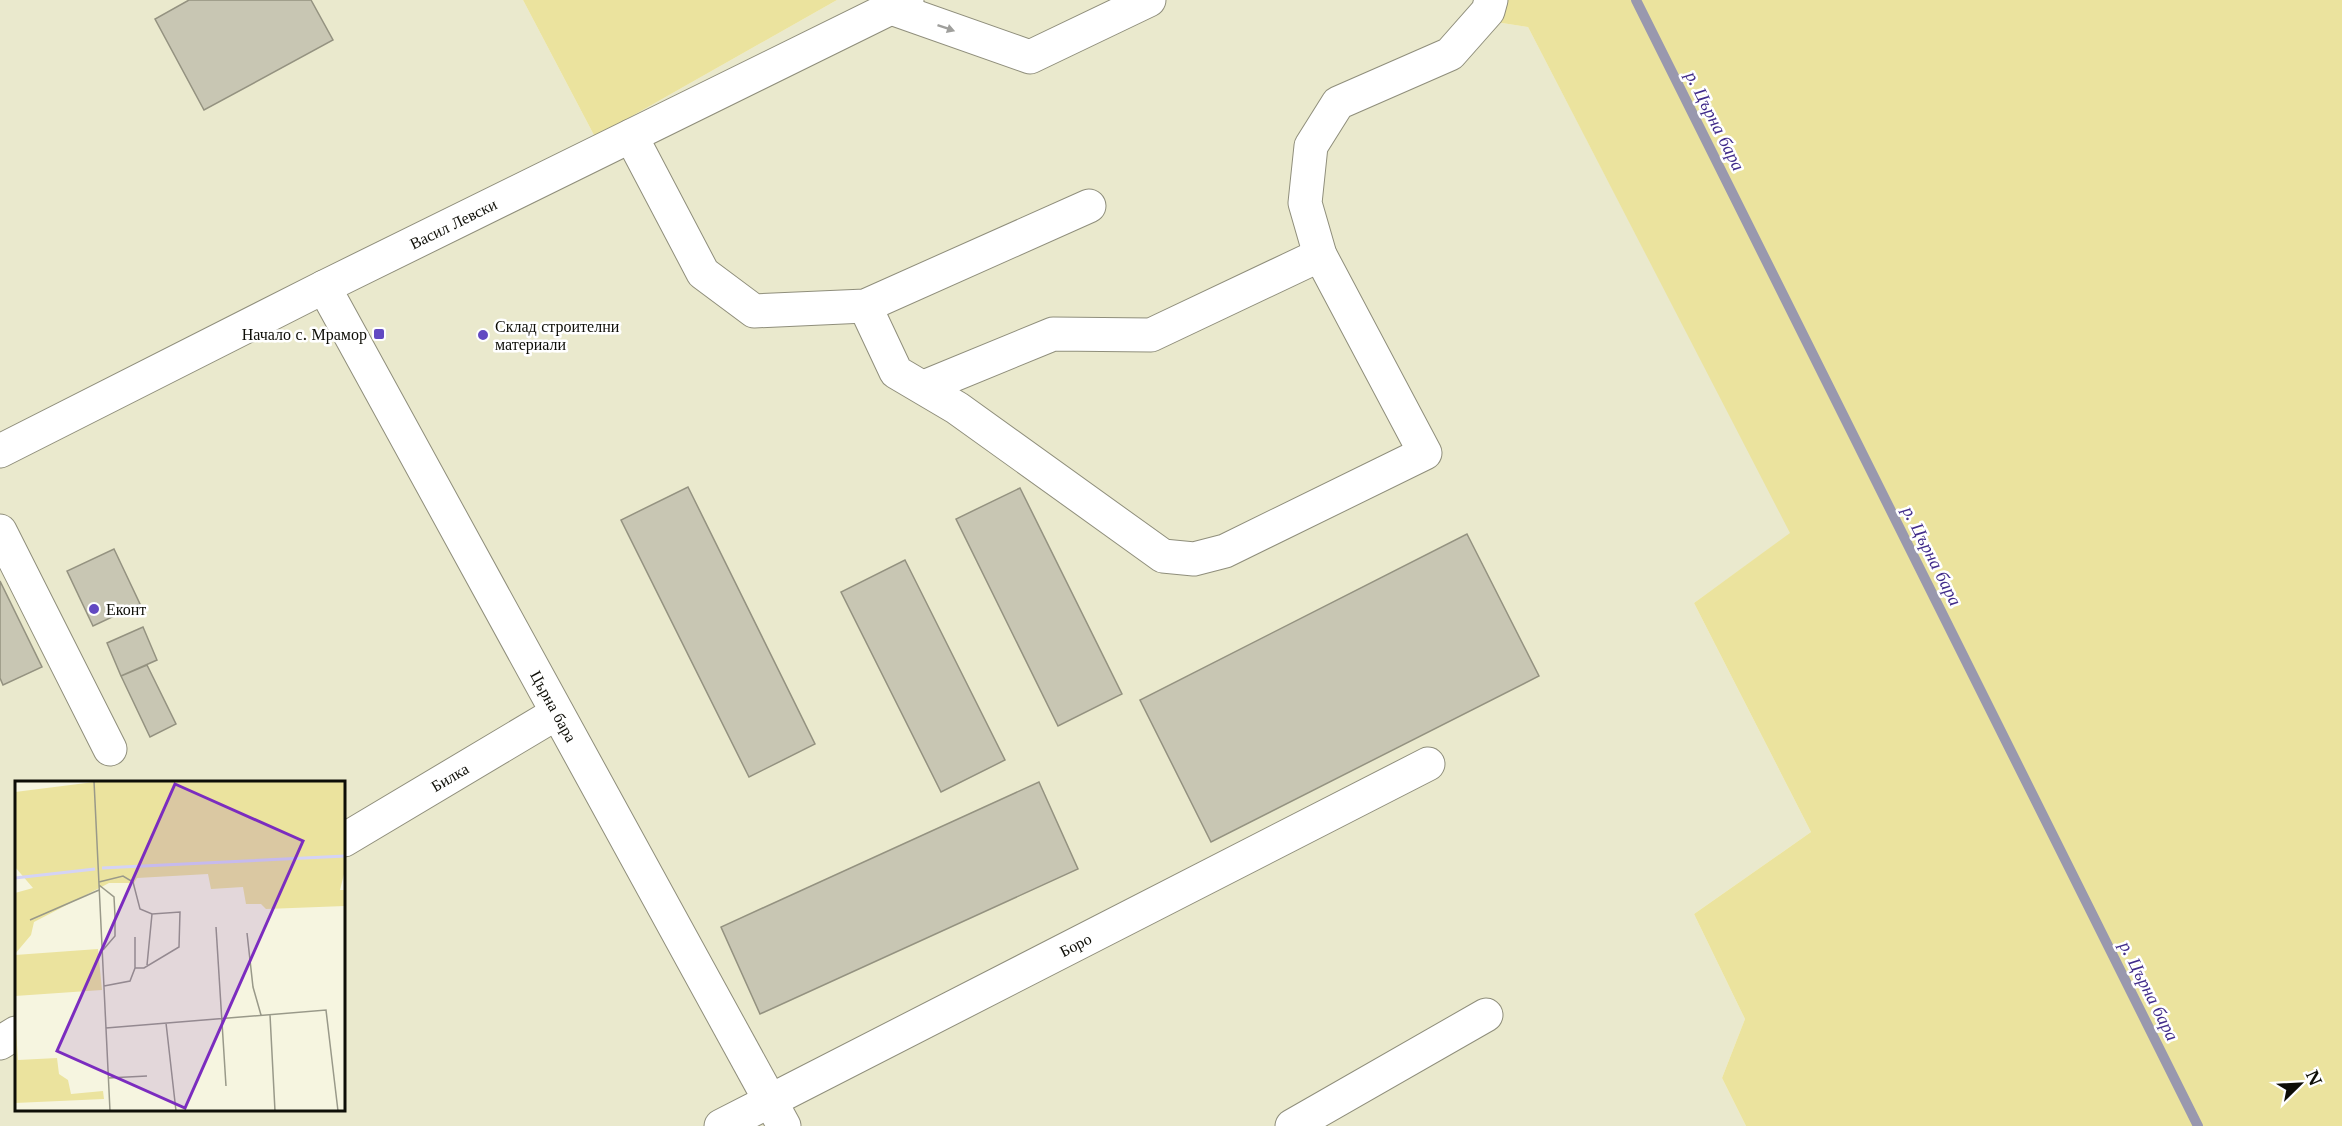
<svg xmlns="http://www.w3.org/2000/svg" width="2342" height="1126" viewBox="0 0 2342 1126" font-family="'Libre Baskerville',serif">
<rect width="100%" height="100%" fill="#f6f5e0"/>
<path fill="#eae9cd" fill-rule="evenodd" d="M 0,0 L 523,0 L 595,137 L 837,0 L 1474,0 L 1483,20 L 1528,27 L 1791,533 L 1694,603 L 1811,832 L 1694,914 L 1745,1019 L 1722,1078 L 1746,1126 L 0,1126 ZM 16,782 L 344,782 L 344,1110 L 16,1110 Z"/>
<path fill="#ebe39e" d="M 523,0 L 837,0 L 595,137 Z
M 1474,0 L 2342,0 L 2342,1126 L 1746,1126 L 1722,1078 L 1745,1019 L 1694,914 L 1811,832 L 1694,603 L 1790,533 L 1528,27 L 1483,20 Z"/>
<g fill="none" stroke-linecap="round" stroke-linejoin="round">
<path stroke="#9998ae" stroke-width="10" d="M 1636,0 L 2198,1126"/>
</g>
<path fill="#c8c6b3" stroke="#949280" stroke-width="1.5" d="M 189,0 L 311,0 L 333,40 L 204,110 L 155,19 Z
M 688,487 L 815,744 L 749,777 L 621,520 Z
M 1020,488 L 1122,694 L 1058,726 L 956,519 Z
M 1467,534 L 1539,676 L 1211,842 L 1140,700 Z
M 114,549 L 140,604 L 93,626 L 67,571 Z
M 905,560 L 1005,760 L 941,792 L 841,592 Z
M 0,581 L 42,667 L 3,685 L 0,678 Z
M 143,627 L 157,660 L 121,676 L 107,643 Z
M 147,665 L 176,724 L 150,737 L 121,676 Z
M 1039,782 L 1078,869 L 760,1014 L 721,927 Z"/>
<g fill="none" stroke-linecap="round" stroke-linejoin="round">
<defs>
<g id="minor">
<path d="M 891,8 L 1030,57 L 1149,0"/>
<path d="M 631,136 L 703,273 L 754,311 L 865,306 L 1089,206"/>
<path id="s1" d="M 324,287 L 784,1126"/>
<path d="M 865,306 L 896,372 L 957,408 L 1163,556 L 1194,559 L 1225,551 L 1425,453 L 1320,255 L 1305,203 L 1311,146 L 1338,103 L 1450,54 L 1488,11 L 1491,0"/>
<path d="M 924,387 L 1053,334 L 1151,335 L 1320,255"/>
<path id="s2" d="M 0,451 L 324,287 L 907,0"/>
<path d="M 0,531 L 110,749"/>
<path id="s3" d="M 344,840 L 557,713"/>
<path d="M 0,1043 L 16,1033"/>
<path id="s4" d="M 721,1126 L 1428,764"/>
<path d="M 1292,1126 L 1486,1015"/>
</g>
</defs>
<use href="#minor" stroke="#8f8e7b" stroke-width="35"/>
<use href="#minor" stroke="#fff" stroke-width="33"/>
</g>
<defs><path id="oneway-solid" d="M-6-.8H1V-3.2L6.5 0L1 3.2V.8H-6Z" transform="scale(1.5)"/></defs>
<use fill="#9f9f9c" href="#oneway-solid" transform="translate(946 28) rotate(19)"/>
<g fill="#6249c2" stroke="#fff" stroke-width="2">
<rect x="373" y="328" width="12" height="12" rx="3"/>
<circle cx="483" cy="335" r="6"/>
<circle cx="94" cy="609" r="6"/>
</g>
<g text-anchor="middle" dominant-baseline="central" stroke-width="5" stroke-linejoin="round" paint-order="stroke">
<g font-size="16" fill="#0e0e07" stroke="#fff">
<text stroke="none"><textPath href="#s2" startOffset="507">Васил Левски</textPath></text>
<text stroke="none"><textPath href="#s1" startOffset="478">Църна бара</textPath></text>
<text stroke="none"><textPath href="#s3" startOffset="123">Билка</textPath></text>
<text stroke="none"><textPath href="#s4" startOffset="398">Боро</textPath></text>
</g>
<g font-size="16" fill="#0e0e07" stroke="#fff" text-anchor="start">
<text x="495" y="326">Склад строителни<tspan x="495" dy="18">материали</tspan></text>
<text x="367" y="334" text-anchor="end">Начало с. Мрамор</text>
<text x="106" y="609">Еконт</text>
</g>
<g font-size="18" font-style="italic" fill="#412c8a" stroke="#fff">
<text transform="translate(1715 121) rotate(63)">р. Църна бара</text>
<text transform="translate(1932 556) rotate(63)">р. Църна бара</text>
<text transform="translate(2149 991) rotate(63)">р. Църна бара</text>
</g>
</g>
<g transform="translate(15 781)">
<rect width="330" height="330" fill="#f6f5e0"/>
<path d="M 87,0 L 330,0 L 330,89 L 325,109 L 330,109 L 330,125 L 251,128 L 246,123 L 231,123 L 228,106 L 196,108 L 193,93 L 122,97 L 119,102 L 94,102 L 19,141 L 16,154 L 0,173 L 0,112 L 18,107 L 0,86 L 0,11 ZM 83,168 L 87,209 L 0,215 L 0,174 ZM 0,234 L 3,279 L 42,277 L 44,293 L 53,299 L 56,313 L 88,310 L 89,318 L 0,322 Z" fill="#ebe39e"/>
<path fill="none" stroke="#d4d3f6" stroke-width="3" d="M 87,87 L 330,75M 0,97 L 80,88"/>
<path fill="none" stroke="#999989" stroke-width="1.5" d="M 79,0 L 95,330M 84,101 L 108,95 L 118,101 L 125,128 L 137,133 L 165,131 L 164,166 L 129,187 L 120,187M 84,104 L 99,116 L 100,135 L 100,155 L 88,169M 15,139 L 84,109M 201,146 L 211,305M 232,152 L 238,206 L 246,234M 132,184 L 137,133M 89,205 L 115,200 L 120,187 L 120,156M 255,234 L 260,330M 151,242 L 161,330M 91,247 L 311,229 L 323,330M 93,297 L 132,295"/>
<path fill="#7b2cbf" fill-opacity="0.15" stroke="#7b2cbf" stroke-width="3" d="M 160,3 L 288,60 L 170,327 L 42,270 Z"/>
<rect width="330" height="330" fill="none" stroke="#0e0e07" stroke-width="3"/>
</g>
<g transform="translate(2300 1084) rotate(66)" stroke="#ffffff" stroke-width="4.5" paint-order="stroke">
<path d="M0-4.5L10 22L0 15L-10 22Z" fill="#0e0e07"/>
<text y="-9" font-size="16" font-weight="bold" text-anchor="middle" fill="#0e0e07">N</text>
</g>
</svg>
